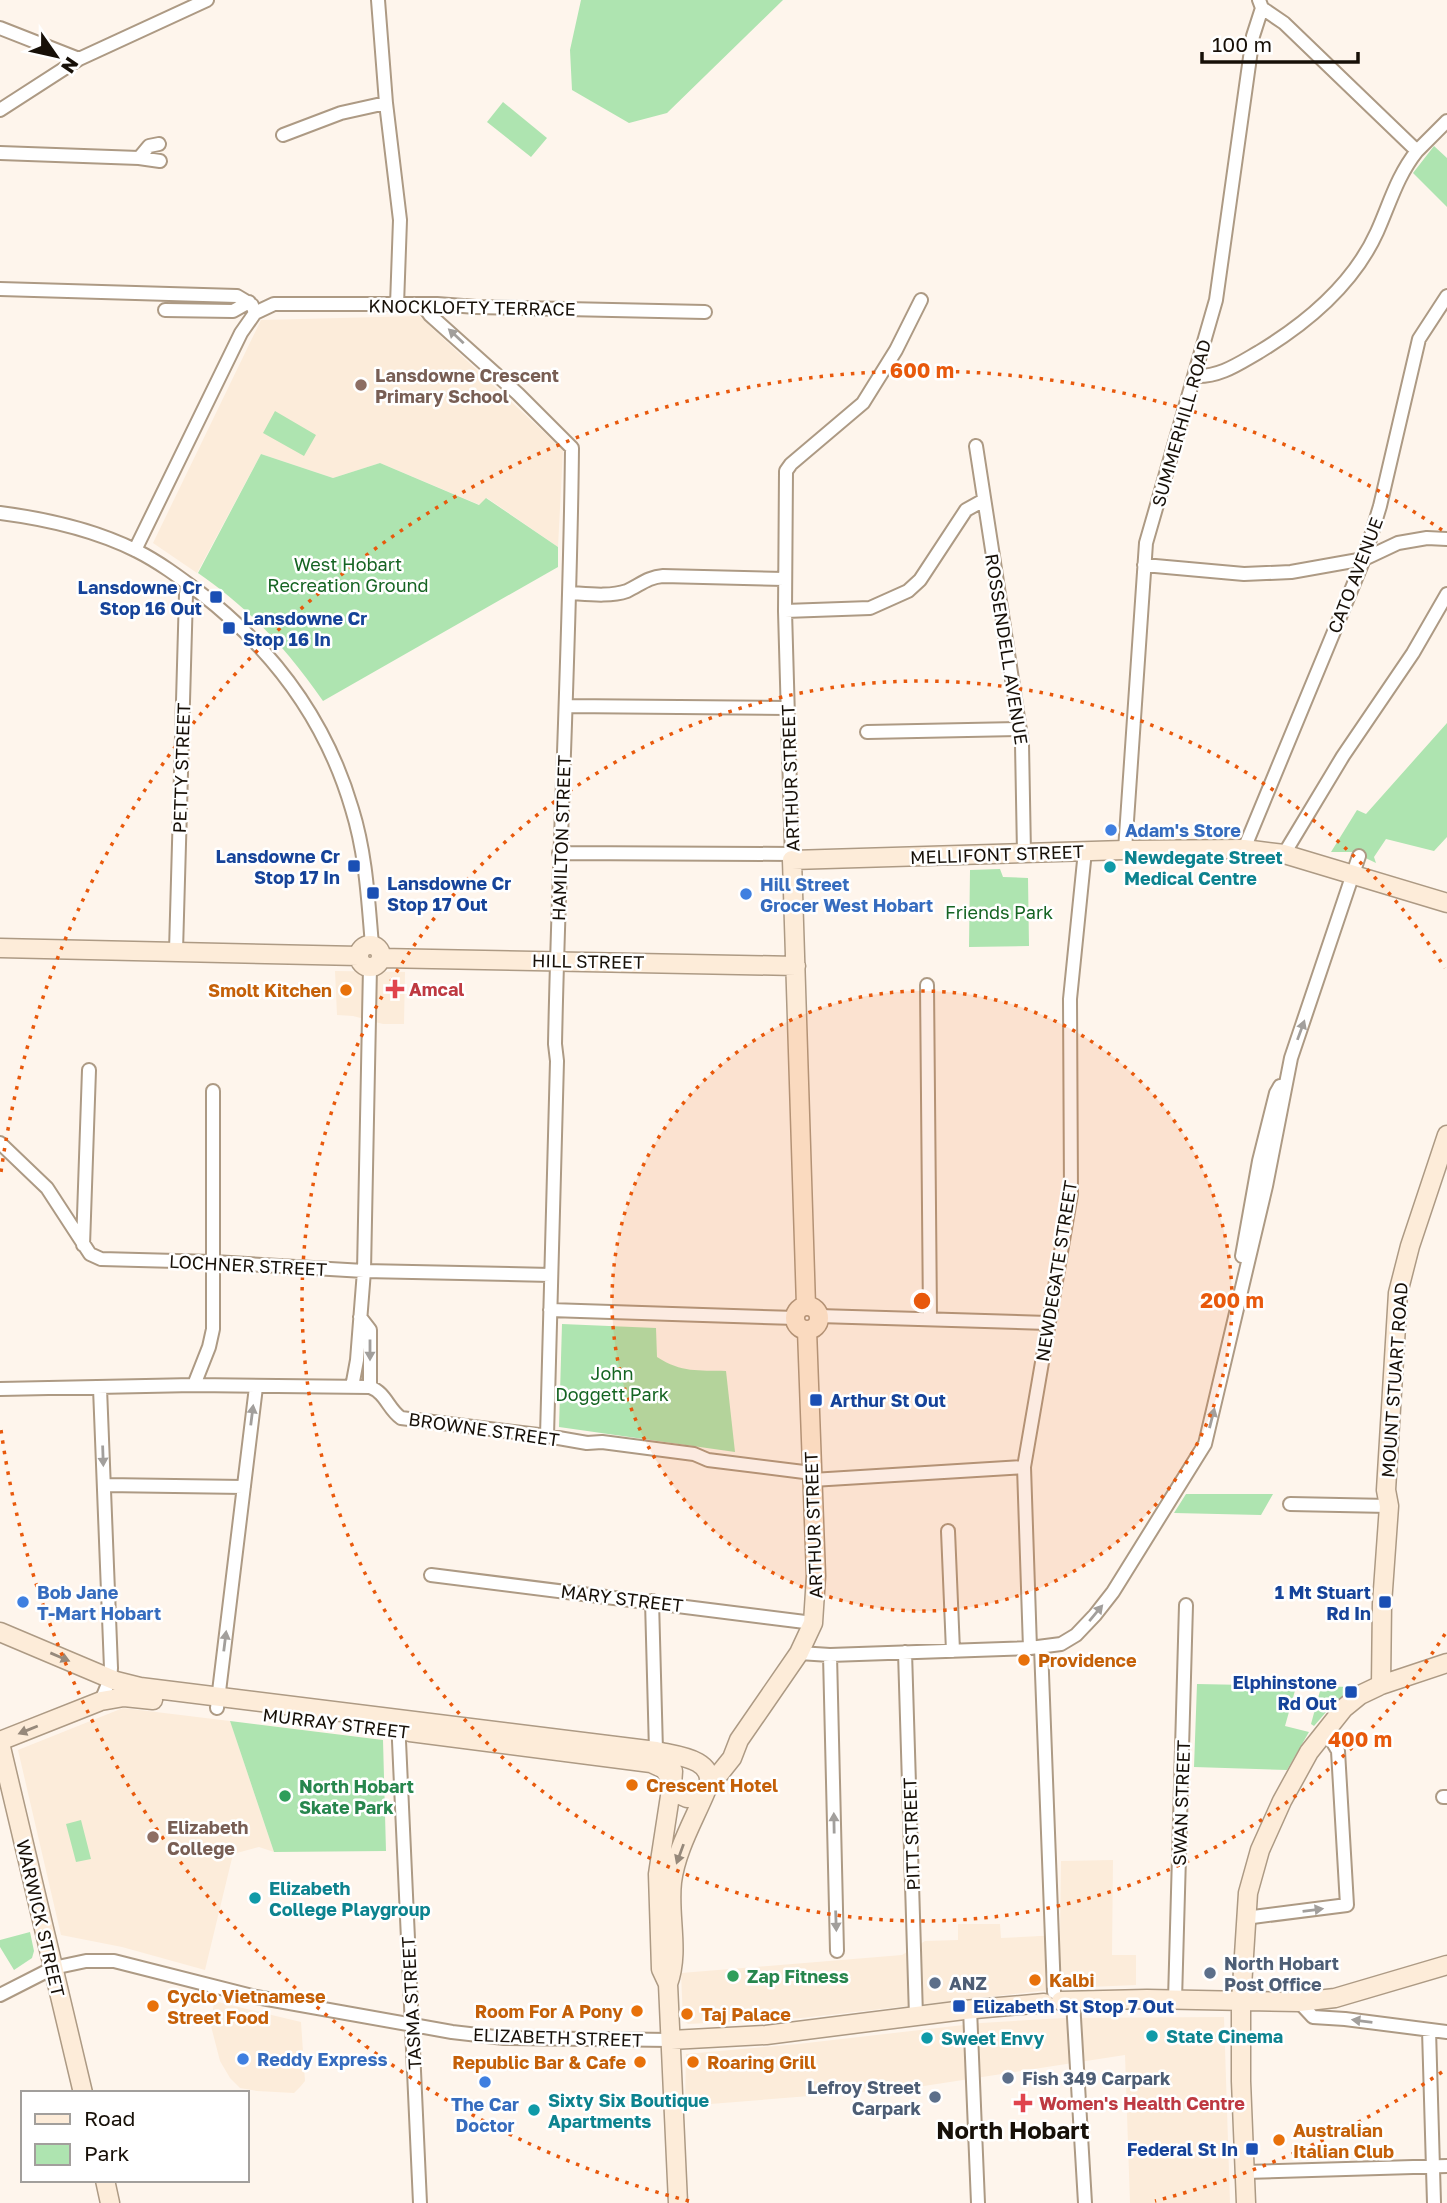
<svg xmlns="http://www.w3.org/2000/svg" width="1447" height="2203" viewBox="0 0 1447 2203" font-family="'Golos Text',sans-serif">
<rect width="100%" height="100%" fill="#fef5ec"/>
<path fill="#fcecda" d="M 419,316 L 563,450 L 558,547 L 487,498 L 480,505 L 380,463 L 333,478 L 261,454 L 197,573 L 153,543 L 261,320 Z
M 335,971 L 405,972 L 404,1024 L 383,1024 L 353,1016 L 337,1015 Z
M 123,1708 L 230,1721 L 274,1852 L 259,1847 L 233,1854 L 205,1970 L 122,1947 L 61,1935 L 18,1750 Z
M 1113,1860 L 1112,1955 L 1136,1955 L 1136,1985 L 1067,1988 L 802,2018 L 688,2024 L 683,2020 L 681,1973 L 902,1955 L 925,1941 L 958,1940 L 958,1924 L 1000,1924 L 1001,1938 L 1060,1935 L 1061,1861 Z
M 214,2001 L 301,2022 L 305,2081 L 300,2087 L 294,2093 L 257,2091 L 240,2088 L 230,2078 L 220,2061 L 211,2026 Z
M 1224,2017 L 1230,2203 L 1130,2203 L 1125,2055 L 911,2088 L 685,2106 L 686,2054 L 798,2044 L 981,2023 L 1063,2018 Z"/>
<path fill="#aee4b0" d="M 581,0 L 783,0 L 667,113 L 629,123 L 572,90 L 570,50 Z
M 503,102 L 547,138 L 531,157 L 487,122 Z
M 1434,146 L 1447,158 L 1447,207 L 1413,173 Z
M 275,411 L 316,435 L 304,456 L 263,433 Z
M 261,454 L 333,478 L 380,463 L 479,505 L 486,498 L 558,547 L 558,567 L 323,701 C 286,648 251,610 198,573 Z
M 1447,723 L 1447,837 L 1434,851 L 1386,839 L 1374,857 L 1376,863 L 1353,852 L 1331,852 L 1357,810 L 1366,814 Z
M 1000,869 L 1003,877 L 1028,878 L 1029,946 L 969,947 L 970,870 Z
M 562,1324 L 656,1328 L 657,1357 C 682,1373 698,1370 726,1371 L 735,1452 L 559,1427 Z
M 1186,1494 L 1273,1494 L 1261,1515 L 1174,1513 Z
M 1197,1684 L 1354,1687 L 1333,1704 L 1314,1726 L 1311,1724 L 1320,1691 L 1296,1687 L 1285,1726 L 1309,1732 L 1287,1770 L 1194,1767 Z
M 230,1721 L 383,1740 L 386,1851 L 274,1852 Z
M 81,1820 L 91,1859 L 76,1862 L 66,1824 Z
M 30,1932 L 34,1951 L 32,1958 L 14,1970 L 0,1947 L 0,1940 Z"/>
<g fill="none" stroke-linecap="round" stroke-linejoin="round">
<defs>
<path id="street" d="M 378,0 L 386,103 L 400,220 L 397,305
M 0,28 L 79,59
M 0,110 L 79,59 L 207,0
M 283,135 L 341,113 L 386,103
M 1417,151 L 1447,121
M 0,153 L 139,158 L 160,161
M 139,158 L 149,146 L 159,144
M 0,289 L 237,296 L 252,305 L 255,313 L 274,304 L 437,304 L 476,307 L 705,312
M 422,304 L 430,315 L 518,394 L 572,448 C 570,647 559,845 555,1044 L 557,1061 L 547,1436
M 165,310 L 233,311 L 249,302
M 1195,376 C 1220,377 1238,364 1259,352 C 1307,323 1353,285 1377,232 C 1390,203 1397,176 1417,151 L 1284,23 L 1262,8
M 976,446 L 1022,744 L 1024,853
M 0,513 C 47,519 95,530 137,551 C 159,562 179,577 199,592 C 272,648 326,720 352,809 C 366,854 368,899 372,945
M 135,550 L 241,333 L 255,313
M 1144,565 L 1244,574 L 1291,572 L 1364,559 L 1398,543 L 1427,538 L 1447,539
M 570,593 C 587,594 610,597 627,591 C 640,585 648,577 663,576 L 784,579
M 785,611 L 870,608 L 908,591 L 920,580 L 966,510 L 984,500
M 566,706 L 787,708
M 867,732 L 1020,729
M 1244,849 L 1364,559 L 1380,506 L 1419,339 L 1447,296
M 1125,850 L 1146,543 L 1216,300 L 1253,36 L 1262,8 L 1259,0
M 559,853 L 792,854
M 1284,854 L 1343,756 L 1413,653 L 1447,594
M 792,860 L 785,611 L 786,471 L 791,464 L 863,403 L 896,350 L 921,300
M 176,951 L 186,594 L 188,584
M 927,985 L 930,1319
M 0,1143 L 47,1188 L 90,1254 L 101,1259 L 214,1262 L 364,1271 L 551,1275
M 83,1245 L 89,1070
M 1242,1256 L 1259,1161 L 1276,1093 L 1280,1086
M 550,1310 L 796,1318
M 819,1316 L 1048,1323
M 360,1317 L 370,1330 L 370,1387
M 194,1385 L 209,1347 L 213,1329 L 213,1091
M 352,1387 L 357,1360 L 364,1271 L 370,967
M 100,1388 L 111,1668 L 110,1679 L 101,1701
M 0,1389 L 194,1385 L 370,1387 C 386,1393 388,1409 401,1418 L 547,1436 L 587,1443 L 602,1442 L 694,1454 L 708,1460 L 812,1473
M 812,1480 L 1024,1467
M 105,1485 L 244,1487
M 1290,1504 L 1389,1506
M 948,1531 L 953,1651
M 431,1575 L 813,1623
M 652,1601 L 656,1751
M 1041,1647 L 1054,1992
M 1030,1648 L 1024,1467 L 1071,1194 L 1070,999 L 1085,851
M 905,1652 L 916,2016
M 799,1653 L 830,1655 L 1030,1648 L 1061,1644 L 1076,1635 L 1095,1615 L 1113,1592 L 1205,1444 L 1266,1186 L 1291,1058 L 1359,856
M 830,1655 L 837,1951
M 217,1708 L 256,1387
M 398,1719 L 420,2203
M 1443,1797 L 1447,1797
M 1245,1918 L 1347,1905 L 1338,1751 L 1331,1739 L 1323,1732
M 0,1995 L 53,1968 L 86,1961 L 114,1961 L 256,1997 L 452,2032 L 504,2038 L 671,2040
M 1175,2000 L 1186,1605
M 1073,2001 L 1085,2203
M 1299,2002 L 1313,2017 L 1345,2019 L 1447,2032
M 970,2009 L 978,2203
M 1429,2030 L 1434,2203
M 1245,2172 L 1447,2166"/>
<path id="secondary" d="M359 956a11 11 0 1 1 22 0a11 11 0 1 1-22 0Z
M 0,948 L 359,956
M 381,958 L 796,966
M 806,1306 L 792,860 L 1125,850 L 1244,849 L 1284,854 L 1447,903
M795 1318a12 12 0 1 1 24 0a12 12 0 1 1-24 0Z
M 0,1632 L 116,1681 L 140,1687 L 656,1751 C 677,1756 716,1758 708,1788
M 1381,1685 L 1382,1604 L 1389,1506 L 1386,1490 L 1398,1293 L 1410,1246 L 1447,1135
M 410,1732 L 651,1763 L 664,1769 L 671,1780
M 0,1741 L 101,1701 L 124,1697 L 153,1700
M 0,1743 L 83,2093
M 673,1771 L 672,1786 L 678,1794 L 687,1798 L 696,1798 L 704,1793 L 732,1758 L 739,1740 L 799,1653 L 813,1623 L 816,1576 L 807,1330
M 668,1984 L 661,1969 L 658,1874 L 672,1783
M 1061,2001 L 1147,1999 L 1299,2002 L 1335,1998 L 1447,1965
M 671,2040 L 766,2035 L 964,2010 L 1044,2003
M 105,2180 L 110,2203
M 678,2203 L 668,1984 C 680,1951 668,1916 672,1882 C 676,1850 694,1820 706,1791
M 1246,2203 L 1241,2081 L 1241,2002 L 1248,1893 L 1260,1850 L 1282,1801 L 1309,1752 L 1344,1708 L 1360,1695 L 1381,1685 L 1447,1663"/>
</defs>
<use href="#street" stroke="#ad9a84" stroke-width="16"/>
<use href="#secondary" stroke="#ad9a84" stroke-width="21"/>
<use href="#street" stroke="#fff" stroke-width="12"/>
<use href="#secondary" stroke="#fdecd9" stroke-width="18"/>
</g>
<defs><path id="oneway-solid" d="M-6-.8H1V-3.2L6.5 0L1 3.2V.8H-6Z" transform="scale(1.75)"/></defs>
<g fill="#a29f9c">
<use href="#oneway-solid" transform="translate(456 336) rotate(-137)"/>
<use href="#oneway-solid" transform="translate(1301 1030) rotate(-70)"/>
<use href="#oneway-solid" transform="translate(370 1350) rotate(90)"/>
<use href="#oneway-solid" transform="translate(252 1415) rotate(-83)"/>
<use href="#oneway-solid" transform="translate(1212 1418) rotate(-76)"/>
<use href="#oneway-solid" transform="translate(103 1456) rotate(88)"/>
<use href="#oneway-solid" transform="translate(1096 1613) rotate(-50)"/>
<use href="#oneway-solid" transform="translate(225 1641) rotate(-83)"/>
<use href="#oneway-solid" transform="translate(834 1823) rotate(-91)"/>
<use href="#oneway-solid" transform="translate(1313 1910) rotate(-7)"/>
<use href="#oneway-solid" transform="translate(836 1921) rotate(88)"/>
<use href="#oneway-solid" transform="translate(1362 2021) rotate(-173)"/>
</g>
<g fill="#96897b">
<use href="#oneway-solid" transform="translate(60 1657) rotate(23)"/>
<use href="#oneway-solid" transform="translate(28 1730) rotate(158)"/>
<use href="#oneway-solid" transform="translate(680 1854) rotate(110)"/>
</g>
<circle cx="922" cy="1301" r="310" fill="#e8590c" fill-opacity=".12"/>
<g fill="none" stroke="#e8590c" stroke-width="3.5" stroke-dasharray="3.5 7">
<circle cx="922" cy="1301" r="310"/>
<path d="M1445 1634A620 620 0 1 1 1445 968"/>
<path d="M1442 2072A930 930 0 0 1 1155 2201M689 2201A930 930 0 0 1 1 1430M1 1172A930 930 0 0 1 1442 530"/>
</g>
<g fill="#8d6e63" stroke="#fff" stroke-width="2.5">
<circle cx="361" cy="385" r="7"/>
<circle cx="153" cy="1837" r="7"/>
</g>
<g fill="#1a4fb4" stroke="#fff" stroke-width="2.5">
<rect x="209" y="590" width="14" height="14" rx="3.5"/>
<rect x="222" y="621" width="14" height="14" rx="3.5"/>
<rect x="347" y="859" width="14" height="14" rx="3.5"/>
<rect x="366" y="886" width="14" height="14" rx="3.5"/>
<rect x="809" y="1393" width="14" height="14" rx="3.5"/>
<rect x="1378" y="1595" width="14" height="14" rx="3.5"/>
<rect x="1344" y="1685" width="14" height="14" rx="3.5"/>
<rect x="952" y="1999" width="14" height="14" rx="3.5"/>
<rect x="1245" y="2142" width="14" height="14" rx="3.5"/>
</g>
<g fill="#3f7fe0" stroke="#fff" stroke-width="2.5">
<circle cx="1111" cy="830" r="7"/>
<circle cx="746" cy="894" r="7"/>
<circle cx="23" cy="1602" r="7"/>
<circle cx="243" cy="2059" r="7"/>
<circle cx="485" cy="2082" r="7"/>
</g>
<g fill="#0f9aa8" stroke="#fff" stroke-width="2.5">
<circle cx="1110" cy="867" r="7"/>
<circle cx="255" cy="1898" r="7"/>
<circle cx="1152" cy="2036" r="7"/>
<circle cx="927" cy="2038" r="7"/>
<circle cx="534" cy="2110" r="7"/>
</g>
<g fill="#e0444e" stroke="#fff" stroke-width="2.5">
<path d="M391.5 978.5h7v7h7v7h-7v7h-7v-7h-7v-7h7z"/>
<path d="M1019.5 2092.5h7v7h7v7h-7v7h-7v-7h-7v-7h7z"/>
</g>
<g fill="#e8710a" stroke="#fff" stroke-width="2.5">
<circle cx="346" cy="990" r="7"/>
<circle cx="1024" cy="1660" r="7"/>
<circle cx="632" cy="1785" r="7"/>
<circle cx="1035" cy="1980" r="7"/>
<circle cx="153" cy="2006" r="7"/>
<circle cx="637" cy="2011" r="7"/>
<circle cx="687" cy="2014" r="7"/>
<circle cx="640" cy="2062" r="7"/>
<circle cx="693" cy="2062" r="7"/>
<circle cx="1279" cy="2140" r="7"/>
</g>
<g fill="#2e9e5b" stroke="#fff" stroke-width="2.5">
<circle cx="285" cy="1796" r="7"/>
<circle cx="733" cy="1976" r="7"/>
</g>
<g fill="#5c6f8a" stroke="#fff" stroke-width="2.5">
<circle cx="1210" cy="1973" r="7"/>
<circle cx="935" cy="1983" r="7"/>
<circle cx="1008" cy="2078" r="7"/>
<circle cx="935" cy="2097" r="7"/>
</g>
<g text-anchor="middle" dominant-baseline="central" stroke-width="5" stroke-linejoin="round" paint-order="stroke">
<g font-size="18" fill="#171008" stroke="#fff">
<text transform="translate(472 307) rotate(1)">KNOCKLOFTY TERRACE</text>
<text transform="translate(1181 423) rotate(-74)">SUMMERHILL ROAD</text>
<text transform="translate(1355 575) rotate(-69)">CATO AVENUE</text>
<text transform="translate(1007 649) rotate(81)">ROSSENDELL AVENUE</text>
<text transform="translate(181 768) rotate(-88)">PETTY STREET</text>
<text transform="translate(790 778) rotate(-92)">ARTHUR STREET</text>
<text transform="translate(561 838) rotate(-88)">HAMILTON STREET</text>
<text transform="translate(997 854) rotate(-2)">MELLIFONT STREET</text>
<text transform="translate(588 961) rotate(1)">HILL STREET</text>
<text transform="translate(248 1265) rotate(3)">LOCHNER STREET</text>
<text transform="translate(1056 1271) rotate(-81)">NEWDEGATE STREET</text>
<text transform="translate(1394 1380) rotate(-86)">MOUNT STUART ROAD</text>
<text transform="translate(484 1429) rotate(8)">BROWNE STREET</text>
<text transform="translate(813 1525) rotate(-92)">ARTHUR STREET</text>
<text transform="translate(622 1598) rotate(7)">MARY STREET</text>
<text transform="translate(336 1723) rotate(7)">MURRAY STREET</text>
<text transform="translate(1181 1803) rotate(-88)">SWAN STREET</text>
<text transform="translate(911 1834) rotate(-92)">PITT STREET</text>
<text transform="translate(41 1918) rotate(77)">WARWICK STREET</text>
<text transform="translate(411 2003) rotate(-93)">TASMA STREET</text>
<text transform="translate(558 2037) rotate(2)">ELIZABETH STREET</text>
</g>
<g font-size="18" font-weight="bold" fill="#785e54" stroke="#fff" text-anchor="start">
<text x="375" y="375">Lansdowne Crescent<tspan x="375" dy="21">Primary School</tspan></text>
<text x="167" y="1827">Elizabeth<tspan x="167" dy="21">College</tspan></text>
</g>
<g font-size="18" fill="#156422" stroke="#fff">
<text x="348" y="564">West Hobart<tspan x="348" dy="21">Recreation Ground</tspan></text>
<text x="999" y="912">Friends Park</text>
<text x="612" y="1373">John<tspan x="612" dy="21">Doggett Park</tspan></text>
</g>
<g font-size="18" font-weight="bold" fill="#164399" stroke="#fff" text-anchor="end">
<text x="202" y="587">Lansdowne Cr<tspan x="202" dy="21">Stop 16 Out</tspan></text>
<text x="243" y="618" text-anchor="start">Lansdowne Cr<tspan x="243" dy="21">Stop 16 In</tspan></text>
<text x="340" y="856">Lansdowne Cr<tspan x="340" dy="21">Stop 17 In</tspan></text>
<text x="387" y="883" text-anchor="start">Lansdowne Cr<tspan x="387" dy="21">Stop 17 Out</tspan></text>
<text x="830" y="1400" text-anchor="start">Arthur St Out</text>
<text x="1371" y="1592">1 Mt Stuart<tspan x="1371" dy="21">Rd In</tspan></text>
<text x="1337" y="1682">Elphinstone<tspan x="1337" dy="21">Rd Out</tspan></text>
<text x="973" y="2006" text-anchor="start">Elizabeth St Stop 7 Out</text>
<text x="1238" y="2149">Federal St In</text>
</g>
<g font-size="18" font-weight="bold" fill="#366cbe" stroke="#fff" text-anchor="start">
<text x="1125" y="830">Adam's Store</text>
<text x="760" y="884">Hill Street<tspan x="760" dy="21">Grocer West Hobart</tspan></text>
<text x="37" y="1592">Bob Jane<tspan x="37" dy="21">T-Mart Hobart</tspan></text>
<text x="257" y="2059">Reddy Express</text>
<text x="485" y="2104" text-anchor="middle">The Car<tspan x="485" dy="21">Doctor</tspan></text>
</g>
<g font-size="18" font-weight="bold" fill="#0d838f" stroke="#fff" text-anchor="start">
<text x="1124" y="857">Newdegate Street<tspan x="1124" dy="21">Medical Centre</tspan></text>
<text x="269" y="1888">Elizabeth<tspan x="269" dy="21">College Playgroup</tspan></text>
<text x="1166" y="2036">State Cinema</text>
<text x="941" y="2038">Sweet Envy</text>
<text x="548" y="2100">Sixty Six Boutique<tspan x="548" dy="21">Apartments</tspan></text>
</g>
<g font-size="18" font-weight="bold" fill="#be3a42" stroke="#fff" text-anchor="start">
<text x="409" y="989">Amcal</text>
<text x="1039" y="2103">Women's Health Centre</text>
</g>
<g font-size="18" font-weight="bold" fill="#c56008" stroke="#fff" text-anchor="start">
<text x="332" y="990" text-anchor="end">Smolt Kitchen</text>
<text x="1038" y="1660">Providence</text>
<text x="646" y="1785">Crescent Hotel</text>
<text x="1049" y="1980">Kalbi</text>
<text x="167" y="1996">Cyclo Vietnamese<tspan x="167" dy="21">Street Food</tspan></text>
<text x="623" y="2011" text-anchor="end">Room For A Pony</text>
<text x="701" y="2014">Taj Palace</text>
<text x="626" y="2062" text-anchor="end">Republic Bar &amp; Cafe</text>
<text x="707" y="2062">Roaring Grill</text>
<text x="1293" y="2130">Australian<tspan x="1293" dy="21">Italian Club</tspan></text>
</g>
<g font-size="18" font-weight="bold" fill="#27864d" stroke="#fff" text-anchor="start">
<text x="299" y="1786">North Hobart<tspan x="299" dy="21">Skate Park</tspan></text>
<text x="747" y="1976">Zap Fitness</text>
</g>
<g font-size="18" font-weight="bold" fill="#4e5e75" stroke="#fff" text-anchor="start">
<text x="1224" y="1963">North Hobart<tspan x="1224" dy="21">Post Office</tspan></text>
<text x="949" y="1983">ANZ</text>
<text x="1022" y="2078">Fish 349 Carpark</text>
<text x="921" y="2087" text-anchor="end">Lefroy Street<tspan x="921" dy="21">Carpark</tspan></text>
</g>
<g font-size="24" font-weight="bold" fill="#171008" stroke="#fff">
<text x="1013" y="2129">North Hobart</text>
</g>
</g>
<circle cx="922" cy="1301" r="10" fill="#e8590c" stroke="#fff" stroke-width="3.5"/>
<g font-size="21" text-anchor="middle" font-weight="bold" fill="#e8590c" stroke="#fff" stroke-width="5" stroke-linejoin="round" paint-order="stroke">
<text x="922" y="378">600 m</text>
<text x="1232" y="1308">200 m</text>
<text x="1360" y="1747">400 m</text>
</g>
<rect x="21" y="2091" width="228" height="91" fill="#ffffff" stroke="#a29f9c" stroke-width="2"/>
<rect x="35" y="2114" width="35" height="10" fill="#fdecd9" stroke="#a29f9c" stroke-width="2"/>
<text x="84" y="2126" font-size="21" fill="#171008">Road</text>
<rect x="35" y="2144" width="35" height="21" fill="#aee4b0" stroke="#a29f9c" stroke-width="2"/>
<text x="84" y="2161" font-size="21" fill="#171008">Park</text>
<g transform="translate(56 56) rotate(124)" stroke="#ffffff" stroke-width="5" paint-order="stroke">
<path d="M0-5L12 26L0 18L-12 26Z" fill="#171008"/>
<text y="-10" font-size="19" font-weight="bold" text-anchor="middle" fill="#171008">N</text>
</g>
<path d="M1202 52v10h156v-10" fill="none" stroke="#171008" stroke-width="3.5"/>
<text x="1212" y="52" font-size="21" fill="#171008" stroke="#ffffff" stroke-width="5" paint-order="stroke">100 m</text>
</svg>
